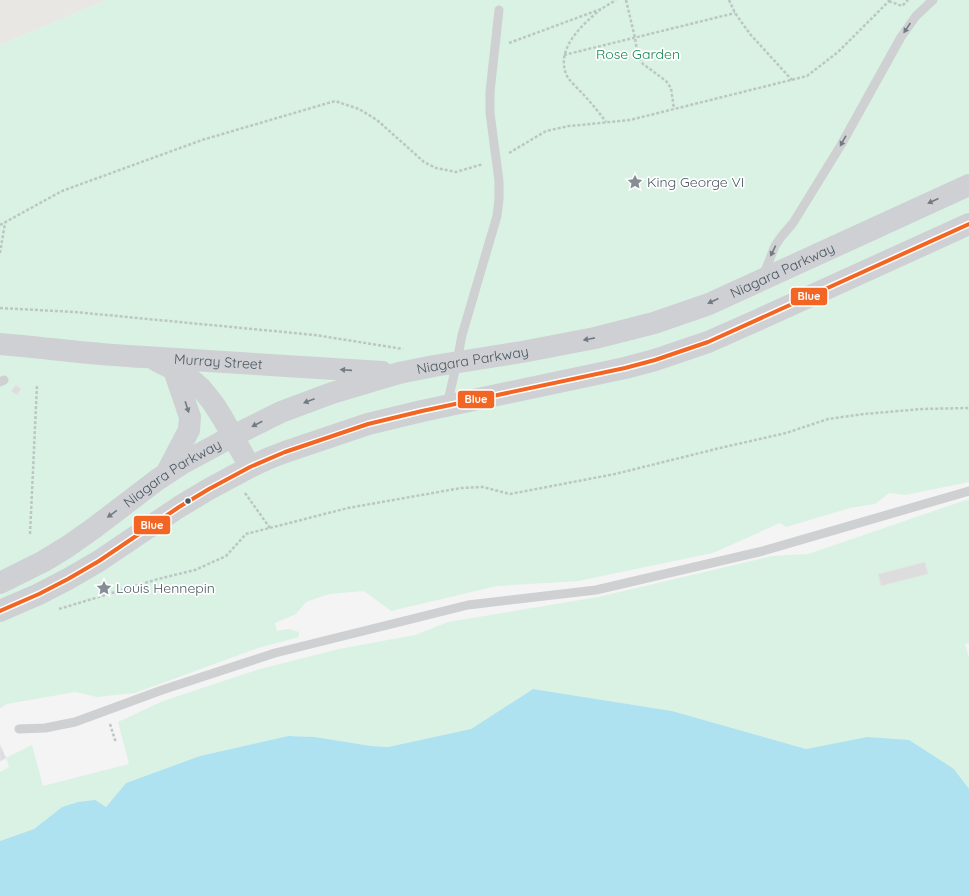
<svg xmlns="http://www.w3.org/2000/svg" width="969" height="895" viewBox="0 0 969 895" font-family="Quicksand,sans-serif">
<rect width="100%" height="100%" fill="#f4f4f4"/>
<path fill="#e8e7e3" d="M 0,0 L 107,0 L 0,45 Z"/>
<path fill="#d9f2e3" d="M 107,0 L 969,0 L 969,482 L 905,495 L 889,493 L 875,504 L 850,508 L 786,527 L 780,523 L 713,553 L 578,581 L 497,586 L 391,611 L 364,591 L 329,594 L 306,602 L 296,614 L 275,623 L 277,631 L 288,629 L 299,632 L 299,637 L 258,648 L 135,693 L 97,697 L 75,692 L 7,704 L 0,708 L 0,45 Z
M 969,499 L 969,643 L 965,644 L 969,658 L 969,789 L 954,769 L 867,737 L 806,749 L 672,711 L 533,689 L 471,729 L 388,747 L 371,746 L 315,737 L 288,736 L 200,756 L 126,783 L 106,807 L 78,802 L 62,807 L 34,829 L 0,841 L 0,772 L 9,767 L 6,758 L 32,745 L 43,786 L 129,764 L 118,722 L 163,701 L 260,669 L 339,649 L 415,635 L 448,622 L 598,597 L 772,556 L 808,554 Z"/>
<path fill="#aee2f0" d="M 533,689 L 672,711 L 806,749 L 867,737 L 909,740 L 954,769 L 969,789 L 969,895 L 0,895 L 0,841 L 34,829 L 62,807 L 78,802 L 95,800 L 106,807 L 126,783 L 200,756 L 288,736 L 315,737 L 371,746 L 388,747 L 471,729 Z"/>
<path fill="#ddddde" stroke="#e5e6e7" d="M 16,385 L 21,389 L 17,395 L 11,391 Z
M 925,562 L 928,574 L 881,586 L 878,574 Z
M 0,745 L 6,758 L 0,761 Z"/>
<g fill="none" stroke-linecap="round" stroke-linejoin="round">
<path stroke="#bcc7c4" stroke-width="2.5" stroke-dasharray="3 2" stroke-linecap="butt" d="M 626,0 L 635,38 L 638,57 L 643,64 L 666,81 L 671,88 L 674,109
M 729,0 L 735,13 L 750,34 L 761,46 L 792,80
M 889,1 L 902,6 L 908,0
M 601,9 C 582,25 553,50 568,78 C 572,83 578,89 583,94 C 591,103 599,112 606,122
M 509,43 L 601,9 L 616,0
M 564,55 L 735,13
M 509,153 L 546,131 L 569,126 L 630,120 L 807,76 L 838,52 L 889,1 L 887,0
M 0,225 L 62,191 L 202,140 L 335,101 L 359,109 L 377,120 L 424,162 L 436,168 L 456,172 L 483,164
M 0,253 L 5,223
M 0,308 L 75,312 L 315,335 L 403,349
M 245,493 L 270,528
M 30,534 L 37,385
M 59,609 L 158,579 L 195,570 L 226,556 L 246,534 L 348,508 L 461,488 L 483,487 L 510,494 L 615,474 L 720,448 L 786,433 L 828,419 L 864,414 L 922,409 L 969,408
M 110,724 L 116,743"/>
<path stroke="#ced0d2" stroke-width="9" d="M 763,276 L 775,246 L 781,237 L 793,223 L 841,145 L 901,37 L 916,16 L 933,0
M 0,382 L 4,380
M 447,405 L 457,362 L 462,335 L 497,216 L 499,199 L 499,181 L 490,113 L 490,92 L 499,10
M 19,729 L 45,728 L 75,722 L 162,690 L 275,653 L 468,605 L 596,590 L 763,551 L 969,491"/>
<g stroke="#ced0d4" stroke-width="22">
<path id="s1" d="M 0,344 C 48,348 96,355 145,357 L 382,372"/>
<path d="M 157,361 L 187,376 L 201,388 L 213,403 L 222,417 L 250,467"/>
<path d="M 166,474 L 189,430 L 190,417 L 174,370"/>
<path id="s2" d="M 0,583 L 44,561 L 67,547 L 94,528 L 157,480 L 183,463 L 233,436 L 281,412 L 332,393 L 399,373 L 434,366 L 522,352 L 595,338 L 654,323 L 709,304 L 969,185"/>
<path d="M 0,611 L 39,594 L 68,579 L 99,561 L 179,507 L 209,489 L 250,467 L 267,459 L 285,452 L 368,424 L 422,411 L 625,368 L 655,360 L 708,342 L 760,319 L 969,224"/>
</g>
<defs>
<path id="bus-1" d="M 0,611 L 39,594 L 68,579 L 99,561 L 179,507 L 209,489 L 250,467 L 285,452 L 368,424 L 422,411 L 625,368 L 655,360 L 708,342 L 969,224"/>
</defs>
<use href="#bus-1" stroke="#fff" stroke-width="7"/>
<use href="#bus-1" stroke="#f26522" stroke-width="4"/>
</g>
<defs><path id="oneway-solid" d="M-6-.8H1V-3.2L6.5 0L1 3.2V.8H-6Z"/></defs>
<g fill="#727b83">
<use href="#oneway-solid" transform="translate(907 28) rotate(124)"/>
<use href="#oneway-solid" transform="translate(843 141) rotate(119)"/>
<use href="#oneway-solid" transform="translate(773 251) rotate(116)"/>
</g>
<g fill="#727b84">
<use href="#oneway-solid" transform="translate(933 201) rotate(155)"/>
<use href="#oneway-solid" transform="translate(713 301) rotate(156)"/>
<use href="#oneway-solid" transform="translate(589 339) rotate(169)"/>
<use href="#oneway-solid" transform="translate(346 370) rotate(-176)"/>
<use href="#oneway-solid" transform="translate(309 401) rotate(159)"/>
<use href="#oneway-solid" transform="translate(187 407) rotate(72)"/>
<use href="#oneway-solid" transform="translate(257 424) rotate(153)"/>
<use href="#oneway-solid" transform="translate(112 514) rotate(144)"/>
</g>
<defs>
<symbol id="sight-bare" viewBox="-9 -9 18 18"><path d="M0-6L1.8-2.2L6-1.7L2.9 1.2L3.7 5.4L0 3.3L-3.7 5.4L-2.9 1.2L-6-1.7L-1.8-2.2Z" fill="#868d94" stroke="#fff" stroke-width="2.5" paint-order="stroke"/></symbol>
</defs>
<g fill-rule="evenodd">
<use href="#sight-bare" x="624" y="171" width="22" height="22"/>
<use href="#sight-bare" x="93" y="577" width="22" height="22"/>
</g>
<circle fill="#4a5661" stroke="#fff" stroke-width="1.5" cx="188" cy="501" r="3.5"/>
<g text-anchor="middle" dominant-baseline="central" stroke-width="3.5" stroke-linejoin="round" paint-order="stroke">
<g font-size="14" fill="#17864f" stroke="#fff">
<text x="638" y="54">Rose Garden</text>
</g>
<g font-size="14" fill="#4a5661" stroke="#fff" text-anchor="start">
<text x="647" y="182">King George VI</text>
<text x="116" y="588">Louis Hennepin</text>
</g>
<g font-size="14" fill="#4a5661" stroke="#fff">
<text stroke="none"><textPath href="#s2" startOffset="853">Niagara Parkway</textPath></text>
<text stroke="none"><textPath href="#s2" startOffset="529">Niagara Parkway</textPath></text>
<text stroke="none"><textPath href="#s1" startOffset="219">Murray Street</textPath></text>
<text stroke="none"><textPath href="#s2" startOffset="205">Niagara Parkway</textPath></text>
</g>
</g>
<g stroke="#fff" stroke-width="1.5">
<rect x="790" y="287" width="38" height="19" rx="4" fill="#f26522"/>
<rect x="457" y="390" width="38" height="19" rx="4" fill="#f26522"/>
<rect x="133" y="515" width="38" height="20" rx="4" fill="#f26522"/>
</g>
<g font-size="11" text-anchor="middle" font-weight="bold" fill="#fff">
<text x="809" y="300">Blue</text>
<text x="476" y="403">Blue</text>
<text x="152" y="529">Blue</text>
</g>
</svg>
